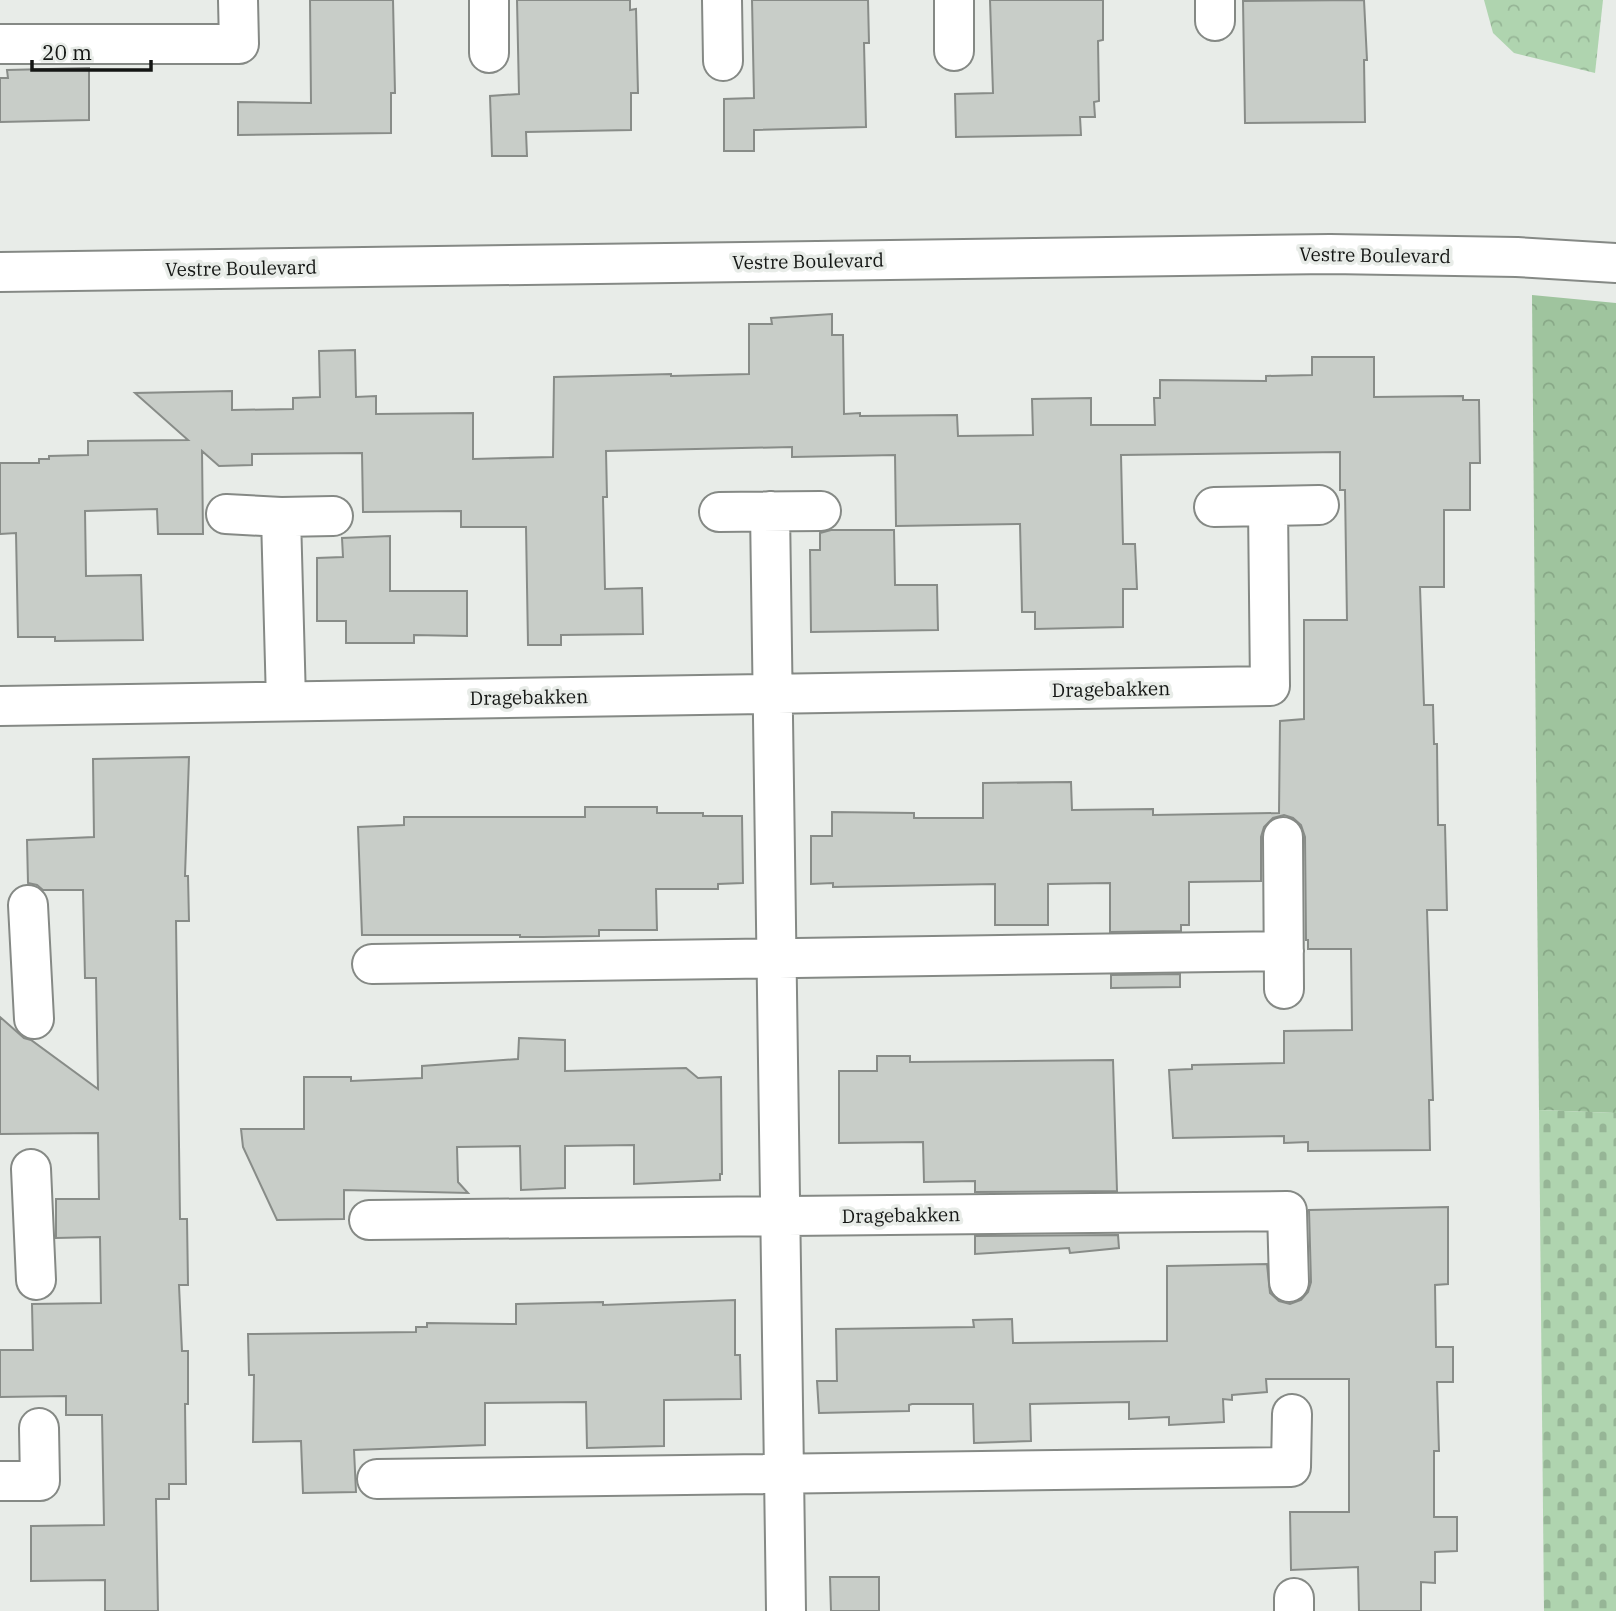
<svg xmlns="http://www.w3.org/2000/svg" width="1616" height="1611" viewBox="0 0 1616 1611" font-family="'IBM Plex Serif',serif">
<defs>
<pattern id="forest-crowns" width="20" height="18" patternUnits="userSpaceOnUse" patternTransform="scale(1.75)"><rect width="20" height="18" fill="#9fc49e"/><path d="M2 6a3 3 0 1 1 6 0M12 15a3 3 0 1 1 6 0" fill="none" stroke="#88a887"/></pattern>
<pattern id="cemetery-stones" width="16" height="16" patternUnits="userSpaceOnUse" patternTransform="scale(1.75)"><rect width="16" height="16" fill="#afd4af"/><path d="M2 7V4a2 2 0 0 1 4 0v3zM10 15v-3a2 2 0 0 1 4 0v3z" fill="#96b596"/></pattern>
<pattern id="park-crowns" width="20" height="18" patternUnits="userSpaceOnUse" patternTransform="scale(1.75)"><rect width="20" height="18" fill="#afd4af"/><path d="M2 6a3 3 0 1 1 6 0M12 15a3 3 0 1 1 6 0" fill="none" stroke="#96b596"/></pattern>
</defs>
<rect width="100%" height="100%" fill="#e8ece8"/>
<path fill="url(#forest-crowns)" d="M 1532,295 L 1616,303 L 1616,1113 L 1539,1110 Z"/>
<path fill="url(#cemetery-stones)" d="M 1539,1110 L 1616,1113 L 1616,1611 L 1544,1611 Z"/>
<path fill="url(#park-crowns)" d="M 1484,0 L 1603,0 L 1595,73 L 1514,53 L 1493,33 Z"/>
<path fill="#c8cdc8" stroke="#888c88" stroke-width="2" d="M 310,0 L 393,0 L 395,93 L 391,93 L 391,133 L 238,135 L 238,102 L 311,103 Z
M 517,0 L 630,0 L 630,10 L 636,9 L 638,93 L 631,93 L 631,130 L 526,132 L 527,156 L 492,156 L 490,96 L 519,94 Z
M 752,0 L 868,0 L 869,43 L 864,43 L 866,127 L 754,130 L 754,151 L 724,151 L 724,99 L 754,98 Z
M 990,0 L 1103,0 L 1103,40 L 1098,41 L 1099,101 L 1094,102 L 1095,117 L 1080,117 L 1081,135 L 956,137 L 955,94 L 993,93 Z
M 1364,0 L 1367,60 L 1364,60 L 1365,122 L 1245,123 L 1243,1 Z
M 89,68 L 89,120 L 0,122 L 0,78 L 8,78 L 7,70 Z
M 832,314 L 832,335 L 843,335 L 844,414 L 860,413 L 860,416 L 957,415 L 958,436 L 1033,435 L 1032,399 L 1091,398 L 1091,425 L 1155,425 L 1154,398 L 1160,398 L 1160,380 L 1266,381 L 1266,376 L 1312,375 L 1312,357 L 1374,357 L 1374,397 L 1463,396 L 1463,400 L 1479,400 L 1480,463 L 1470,463 L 1470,510 L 1444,510 L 1444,587 L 1420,587 L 1424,705 L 1433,705 L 1434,744 L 1437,744 L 1438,825 L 1445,825 L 1447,910 L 1427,910 L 1433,1100 L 1429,1100 L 1430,1150 L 1308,1151 L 1308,1142 L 1284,1143 L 1284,1136 L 1173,1138 L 1169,1070 L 1192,1069 L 1192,1065 L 1284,1063 L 1284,1031 L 1352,1030 L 1351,949 L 1308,949 L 1308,940 L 1306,940 L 1305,837 L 1301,825 L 1293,818 L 1284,815 L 1273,818 L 1264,827 L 1261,837 L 1261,881 L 1189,882 L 1189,925 L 1181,925 L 1181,931 L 1110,932 L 1110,883 L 1048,884 L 1048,925 L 995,925 L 995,884 L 833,887 L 833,883 L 811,884 L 811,836 L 832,836 L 832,812 L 914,813 L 914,818 L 983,818 L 983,783 L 1071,782 L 1072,810 L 1153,809 L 1153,815 L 1279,813 L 1280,721 L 1304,719 L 1304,620 L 1347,620 L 1345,490 L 1340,490 L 1340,452 L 1121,455 L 1123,544 L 1135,544 L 1137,589 L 1123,589 L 1123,627 L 1035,629 L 1035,612 L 1022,612 L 1020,524 L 896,526 L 895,455 L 792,457 L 792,447 L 606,451 L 607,497 L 603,497 L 605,589 L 642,588 L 643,634 L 561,635 L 561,645 L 528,645 L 526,527 L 461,527 L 461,511 L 363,512 L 362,453 L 252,454 L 252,465 L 219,466 L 202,451 L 203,534 L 158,534 L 157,509 L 85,511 L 86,576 L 141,575 L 143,640 L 55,641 L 55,637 L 18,637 L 16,533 L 0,534 L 0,463 L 39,463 L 39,459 L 49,459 L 49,456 L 88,455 L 88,441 L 188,440 L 135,393 L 232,391 L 232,410 L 293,409 L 293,398 L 320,397 L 319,351 L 355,350 L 356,397 L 376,396 L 376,414 L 473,413 L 473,459 L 553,457 L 554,377 L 671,374 L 671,376 L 749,374 L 749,324 L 772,324 L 771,318 Z
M 831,530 L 894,530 L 895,585 L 937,585 L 938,630 L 811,632 L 810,550 L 820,550 L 820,533 Z
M 390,536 L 390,591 L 467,591 L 467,636 L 414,635 L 414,643 L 346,643 L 346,621 L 317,621 L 317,558 L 343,557 L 342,538 Z
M 189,757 L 185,876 L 188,876 L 189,921 L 176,921 L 180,1219 L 187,1219 L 188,1285 L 179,1285 L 182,1351 L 188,1351 L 188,1404 L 185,1404 L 186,1484 L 169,1484 L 169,1499 L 156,1499 L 158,1611 L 105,1611 L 105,1580 L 31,1581 L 31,1526 L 104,1525 L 102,1415 L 66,1415 L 66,1396 L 0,1397 L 0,1350 L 33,1350 L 32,1304 L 101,1303 L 100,1237 L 56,1238 L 56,1199 L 99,1199 L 98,1133 L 0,1134 L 0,1017 L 24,1038 L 31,1040 L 98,1089 L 96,978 L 85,978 L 83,890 L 43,890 L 37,885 L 28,883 L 27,840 L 94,837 L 93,759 Z
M 585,807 L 657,807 L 657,813 L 703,813 L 703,816 L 742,816 L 743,883 L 718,884 L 718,889 L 656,889 L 657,930 L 599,930 L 599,936 L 543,937 L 520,937 L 520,935 L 362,935 L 358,827 L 404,825 L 404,817 L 585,817 Z
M 1180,974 L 1180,987 L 1111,988 L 1111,975 Z
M 519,1038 L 565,1040 L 565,1071 L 686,1068 L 698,1078 L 721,1077 L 722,1174 L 720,1174 L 720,1180 L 634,1184 L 634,1145 L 565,1146 L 565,1188 L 521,1190 L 520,1146 L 457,1147 L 458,1182 L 468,1193 L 344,1190 L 344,1219 L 277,1220 L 243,1147 L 241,1129 L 304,1129 L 304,1077 L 351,1077 L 351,1081 L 422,1078 L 422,1066 L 518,1059 Z
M 877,1056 L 910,1056 L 910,1062 L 1113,1060 L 1117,1191 L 975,1192 L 975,1181 L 924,1182 L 923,1142 L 839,1143 L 839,1071 L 877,1071 Z
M 1448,1207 L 1448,1284 L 1435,1285 L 1436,1347 L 1453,1347 L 1453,1382 L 1437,1382 L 1439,1451 L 1434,1451 L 1434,1517 L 1457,1517 L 1457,1551 L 1435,1552 L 1435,1583 L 1421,1582 L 1421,1611 L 1359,1611 L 1358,1567 L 1291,1570 L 1290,1512 L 1349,1512 L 1349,1379 L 1266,1379 L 1267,1392 L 1232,1395 L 1232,1400 L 1223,1399 L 1224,1422 L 1169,1425 L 1169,1417 L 1129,1419 L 1129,1402 L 1030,1404 L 1031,1441 L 974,1443 L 973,1404 L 912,1404 L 909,1405 L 909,1411 L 819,1413 L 817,1381 L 837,1381 L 836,1329 L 974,1327 L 973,1320 L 1012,1319 L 1013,1343 L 1167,1341 L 1167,1266 L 1267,1264 L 1270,1293 L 1279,1301 L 1290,1304 L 1301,1300 L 1308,1292 L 1311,1282 L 1309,1210 Z
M 1118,1235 L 1119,1248 L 1070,1253 L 1069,1248 L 975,1254 L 975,1236 Z
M 735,1300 L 735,1355 L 740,1355 L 741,1399 L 664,1400 L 664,1446 L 587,1448 L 586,1402 L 485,1403 L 485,1445 L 354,1450 L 356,1492 L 303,1493 L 301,1441 L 253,1442 L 254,1375 L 249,1375 L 248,1334 L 416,1332 L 416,1327 L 427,1327 L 427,1323 L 516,1324 L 516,1304 L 603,1302 L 603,1305 Z
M 830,1577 L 879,1577 L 879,1611 L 831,1611 Z"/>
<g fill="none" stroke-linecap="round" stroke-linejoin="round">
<defs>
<path id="minor" d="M 489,0 L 489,53
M 722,0 L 723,61
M 954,0 L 954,51
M 1215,0 L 1215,21
M 0,44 L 239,44 L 238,0
M 0,272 L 1330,254 L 1517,257 L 1616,263
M 1214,507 L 1319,505
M 770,511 L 786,1611
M 719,512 L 821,511
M 226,514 L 281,517 L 333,516
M 281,517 L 286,701
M 0,706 L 1270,686 L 1268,507
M 1283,837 L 1284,989
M 28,905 L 34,1019
M 372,964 L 1284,951
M 31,1169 L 36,1280
M 369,1220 L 1287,1211 L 1289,1282
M 377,1479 L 1291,1467 L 1292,1414
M 0,1481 L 40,1481 L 39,1428
M 1294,1598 L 1294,1611"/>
</defs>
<use href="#minor" stroke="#858985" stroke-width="42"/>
<use href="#minor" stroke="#fff" stroke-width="38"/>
</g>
<g text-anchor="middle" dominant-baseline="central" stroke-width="7" stroke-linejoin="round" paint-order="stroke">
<g font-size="19" fill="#141614" stroke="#e8ece8">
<text transform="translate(1375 255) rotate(1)">Vestre Boulevard</text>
<text transform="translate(808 261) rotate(-1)">Vestre Boulevard</text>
<text transform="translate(241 268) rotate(-1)">Vestre Boulevard</text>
<text transform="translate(1111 689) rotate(-1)">Dragebakken</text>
<text transform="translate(529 697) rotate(-1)">Dragebakken</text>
<text transform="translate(901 1215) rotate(-1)">Dragebakken</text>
</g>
</g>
<path d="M32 60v10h119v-10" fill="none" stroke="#141614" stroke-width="3.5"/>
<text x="42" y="60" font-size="21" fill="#141614" stroke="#e8ece8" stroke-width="5" paint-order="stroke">20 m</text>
</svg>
